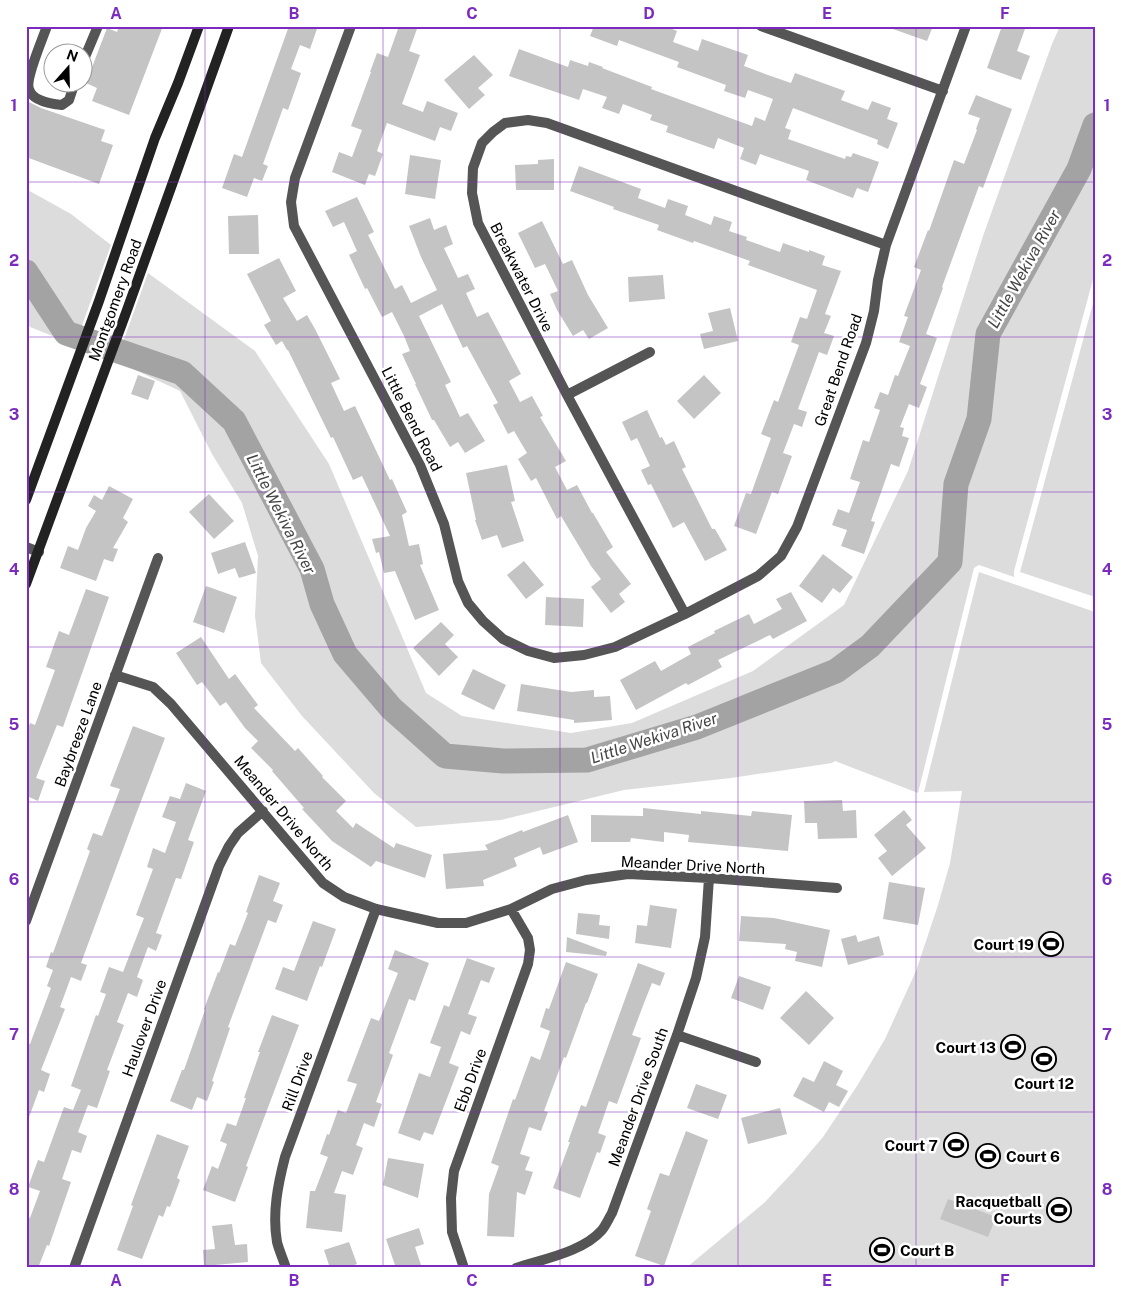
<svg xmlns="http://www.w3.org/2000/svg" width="1121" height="1294" viewBox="0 0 1121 1294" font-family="'Public Sans',sans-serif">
<rect width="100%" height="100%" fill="#fff"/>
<path fill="#dcdcdc" d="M 1060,26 L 1095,26 L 1095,272 L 1014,571 L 1014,577 L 979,565 L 974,568 L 918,793 L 835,761 L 832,763 L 731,778 L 624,790 L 501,820 L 416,827 L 374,793 L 302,716 L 261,663 L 255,616 L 258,556 L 242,503 L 212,454 L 180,391 L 116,361 L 148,273 L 255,351 L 329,464 L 426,693 L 462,716 L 571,733 L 632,723 L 753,671 L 844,605 L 908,471 L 983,236 L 1052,44 Z
M 26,189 L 71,214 L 111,245 L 75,345 L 30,327 L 26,322 Z
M 1095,296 L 1095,597 L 1020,572 Z
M 979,572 L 1095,612 L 1095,1268 L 686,1268 L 764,1203 L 794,1171 L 823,1137 L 857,1086 L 885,1039 L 916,971 L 938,905 L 950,863 L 962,791 L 924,792 Z"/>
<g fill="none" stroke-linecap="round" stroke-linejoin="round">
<path stroke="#a3a3a3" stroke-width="25" d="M 26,272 L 66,333 L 182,373 L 234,421 L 312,569 L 322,604 L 345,654 L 391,708 L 445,756 L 503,761 L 587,760 L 697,727 L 836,671 L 870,646 L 950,562 L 956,484 L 979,419 L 988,334 L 1079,169 L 1095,125"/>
</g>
<path fill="#c4c4c4" d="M 119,26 L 163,26 L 129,115 L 92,101 L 97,88 L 86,83 L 107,28 L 117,32 Z
M 289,26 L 318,26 L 310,49 L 300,45 L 291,69 L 301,73 L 288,110 L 283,108 L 263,164 L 268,166 L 262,181 L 254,178 L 247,197 L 222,188 L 234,154 L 242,157 Z
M 399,26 L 418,26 L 409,51 L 420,55 L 402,104 L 423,112 L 427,101 L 458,113 L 451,131 L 440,127 L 435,141 L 387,123 L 377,151 L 383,154 L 375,176 L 369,174 L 365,185 L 332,172 L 339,152 L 352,157 L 362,130 L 351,126 L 371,72 L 370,72 L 377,53 L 388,57 Z
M 594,26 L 665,26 L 677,31 L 673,42 L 698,51 L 702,39 L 748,55 L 744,66 L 765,74 L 791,83 L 795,73 L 845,91 L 841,100 L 868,110 L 872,101 L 891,108 L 887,119 L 898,123 L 888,149 L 877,144 L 878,140 L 793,108 L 785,128 L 791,130 L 788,139 L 845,159 L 846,156 L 851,157 L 853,153 L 879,162 L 868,192 L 857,188 L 853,198 L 806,180 L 809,171 L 780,161 L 760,154 L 756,165 L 740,159 L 744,148 L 718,138 L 714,149 L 666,132 L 668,126 L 650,120 L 652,115 L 623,104 L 619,114 L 602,108 L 607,97 L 583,89 L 579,100 L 509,76 L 519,49 L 568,67 L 570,60 L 588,66 L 589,62 L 603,67 L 602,68 L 652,87 L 651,89 L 752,126 L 755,117 L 765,121 L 773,99 L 748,90 L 745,98 L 724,91 L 726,85 L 677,67 L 679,62 L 619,40 L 617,46 L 590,36 Z
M 890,26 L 933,26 L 927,41 L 890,28 Z
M 1002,26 L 1026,26 L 1017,51 L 1030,56 L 1021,80 L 987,68 Z
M 474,55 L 493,75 L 478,88 L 485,95 L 469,109 L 444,80 Z
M 976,95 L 1012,109 L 983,188 L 979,186 L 942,287 L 943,288 L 926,334 L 937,338 L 920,384 L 927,387 L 919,408 L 909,404 L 900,427 L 904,428 L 902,436 L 909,438 L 899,467 L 891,464 L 871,521 L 875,522 L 864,554 L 841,546 L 847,530 L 832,525 L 838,509 L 849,513 L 860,482 L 850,479 L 863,440 L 869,442 L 880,410 L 874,408 L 880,392 L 888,395 L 895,375 L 898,376 L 910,346 L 899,342 L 908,317 L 904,316 L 921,270 L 914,267 L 928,230 L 929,231 L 954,160 L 964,164 L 977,130 L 976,129 L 980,118 L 968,114 Z
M 29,102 L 41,108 L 105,130 L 101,141 L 113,145 L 99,184 L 26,157 L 26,109 Z
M 410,155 L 441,160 L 435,199 L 405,194 Z
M 554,159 L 554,190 L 516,190 L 515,165 L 538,164 L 538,160 Z
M 579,166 L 641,189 L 638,198 L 665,208 L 668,199 L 688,206 L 685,215 L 711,225 L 714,216 L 732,222 L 729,231 L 747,237 L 746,240 L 780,252 L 783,243 L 809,252 L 809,250 L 825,256 L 822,265 L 841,271 L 825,314 L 831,316 L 824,333 L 834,336 L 827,355 L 819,352 L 798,409 L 807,412 L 802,427 L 794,424 L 783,453 L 792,456 L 778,494 L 772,492 L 756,534 L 734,526 L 746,493 L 751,494 L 771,438 L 761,434 L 774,400 L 778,402 L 799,345 L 791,342 L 800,317 L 807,319 L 817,290 L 748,265 L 750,261 L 694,241 L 693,243 L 657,230 L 659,225 L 613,209 L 614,207 L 570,191 Z
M 357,197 L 374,232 L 368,235 L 395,289 L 402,285 L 411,303 L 437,290 L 421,257 L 409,226 L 430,218 L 434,230 L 446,225 L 453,244 L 444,248 L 458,278 L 468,274 L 475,289 L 466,293 L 477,317 L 488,312 L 521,374 L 509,381 L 520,402 L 532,396 L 543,416 L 540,417 L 566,461 L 555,467 L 567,490 L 577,485 L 592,513 L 593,513 L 613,547 L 606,552 L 631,584 L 619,594 L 625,602 L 611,613 L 591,587 L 601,579 L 591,566 L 561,516 L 557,519 L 536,478 L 531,481 L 518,459 L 527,453 L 514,431 L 508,434 L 493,405 L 498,403 L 467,346 L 463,348 L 442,304 L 419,316 L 451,382 L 445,385 L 460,417 L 468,413 L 485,441 L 465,453 L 458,442 L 450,447 L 434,420 L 432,420 L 415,384 L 416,384 L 402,354 L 410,351 L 404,336 L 392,312 L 382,317 L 367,288 L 365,289 L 349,255 L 357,251 L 344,222 L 333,227 L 325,211 Z
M 258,215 L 259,254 L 229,254 L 228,216 Z
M 542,221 L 563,264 L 572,260 L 588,295 L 608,328 L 589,339 L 583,330 L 573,336 L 557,310 L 550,294 L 558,291 L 545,264 L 535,268 L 518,233 Z
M 279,258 L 296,291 L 283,298 L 297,321 L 307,315 L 315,329 L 340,379 L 331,383 L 344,411 L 355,406 L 390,480 L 392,479 L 407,512 L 402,515 L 409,546 L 419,544 L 423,564 L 420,565 L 439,610 L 415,620 L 395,571 L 384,573 L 379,552 L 376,553 L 372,539 L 390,536 L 362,476 L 353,480 L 333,437 L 331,438 L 288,350 L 287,350 L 282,341 L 276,345 L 264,325 L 271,321 L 247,274 Z
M 663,275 L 665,299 L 629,302 L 628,277 Z
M 730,308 L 738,341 L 704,349 L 700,334 L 713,331 L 708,313 Z
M 138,375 L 155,381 L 148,400 L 131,394 Z
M 704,375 L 721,393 L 694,419 L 677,401 Z
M 647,410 L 660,438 L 662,437 L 666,445 L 674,441 L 686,467 L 682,469 L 712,529 L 715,529 L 727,550 L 705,561 L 684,522 L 673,528 L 651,484 L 648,485 L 641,470 L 650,466 L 637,438 L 631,441 L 622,422 Z
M 507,465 L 515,501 L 511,502 L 524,541 L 502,548 L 497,535 L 482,540 L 475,520 L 476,520 L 466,473 Z
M 109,486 L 133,499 L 123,518 L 128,522 L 113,548 L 118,549 L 113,562 L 104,559 L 96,581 L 60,568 L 68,546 L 78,550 L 86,528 L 96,511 L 88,506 L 94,495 L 102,500 Z
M 209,494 L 234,521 L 214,539 L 189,512 Z
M 245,542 L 256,573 L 239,578 L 235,568 L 218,574 L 211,553 Z
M 823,554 L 853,577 L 840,593 L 833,588 L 822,603 L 799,586 Z
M 524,561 L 544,585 L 526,599 L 507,575 Z
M 206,586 L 237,597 L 224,633 L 193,622 Z
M 86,589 L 109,597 L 63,727 L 57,725 L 36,778 L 45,781 L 38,801 L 29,797 L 26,801 L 26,733 L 30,723 L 35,725 L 55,670 L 46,667 L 59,631 L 69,635 Z
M 791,592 L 807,621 L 773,639 L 770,635 L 718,660 L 722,667 L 688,685 L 686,683 L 636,710 L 620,680 L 655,661 L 661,671 L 691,654 L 688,647 L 715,633 L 714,631 L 749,614 L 754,624 L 782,609 L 776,599 Z
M 546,597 L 584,599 L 583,627 L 545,625 Z
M 441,622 L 454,635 L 445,644 L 458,657 L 439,676 L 413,648 Z
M 201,637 L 229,679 L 235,674 L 258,705 L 254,708 L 295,751 L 298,748 L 323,776 L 322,777 L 346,801 L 336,811 L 353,828 L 356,823 L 394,848 L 396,843 L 432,855 L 425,878 L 376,861 L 371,867 L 332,841 L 302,809 L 304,808 L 272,771 L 273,770 L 251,748 L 258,741 L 245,728 L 226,702 L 220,706 L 202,682 L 197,685 L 176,653 Z
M 473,669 L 506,685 L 494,710 L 461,694 Z
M 521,684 L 571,692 L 594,690 L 594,697 L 610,696 L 612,720 L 574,723 L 574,720 L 517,711 Z
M 133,726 L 165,738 L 135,817 L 81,963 L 87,965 L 81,981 L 71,977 L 60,1007 L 65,1009 L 41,1070 L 50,1074 L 44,1092 L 39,1090 L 28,1120 L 26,1120 L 26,1043 L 30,1044 L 51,988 L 47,986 L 53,970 L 46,967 L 51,952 L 53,953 L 90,851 L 87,849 L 93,833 L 102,836 L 120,789 L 110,786 Z
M 186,783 L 206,791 L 188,840 L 194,842 L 181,879 L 176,878 L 156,933 L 162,935 L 156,951 L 148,947 L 137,977 L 143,980 L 137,997 L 128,993 L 117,1022 L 124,1025 L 107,1070 L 110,1071 L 97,1108 L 88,1105 L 78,1132 L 87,1136 L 81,1153 L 72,1150 L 62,1179 L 71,1182 L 49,1246 L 47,1245 L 38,1268 L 26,1268 L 26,1216 L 30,1218 L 40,1191 L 28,1187 L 38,1160 L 44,1162 L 64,1107 L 73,1110 L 81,1090 L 71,1086 L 96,1015 L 98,1016 L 106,994 L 100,992 L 109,967 L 123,972 L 144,918 L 136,915 L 153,869 L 147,867 L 153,848 L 165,853 L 176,822 L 162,817 L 170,796 L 180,799 Z
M 842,800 L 843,811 L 856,810 L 857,838 L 818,839 L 817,823 L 805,823 L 804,801 Z
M 643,808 L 701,814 L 701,811 L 751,816 L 752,811 L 792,815 L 788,851 L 688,842 L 689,835 L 664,832 L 664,842 L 631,838 L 630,842 L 591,842 L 591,815 L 643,816 Z
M 904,810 L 912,820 L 906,825 L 926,848 L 892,876 L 878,858 L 887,851 L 874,835 Z
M 568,815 L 578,842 L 543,855 L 540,847 L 514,858 L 517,866 L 483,880 L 484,886 L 446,889 L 443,854 L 488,850 L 485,845 L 522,830 L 523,832 Z
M 259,875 L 280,883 L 273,901 L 283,905 L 276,923 L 268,920 L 228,1027 L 230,1028 L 212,1081 L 214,1082 L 207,1101 L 197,1097 L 192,1110 L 170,1101 L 182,1070 L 184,1070 L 205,1010 L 204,1009 L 218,972 L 219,973 L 230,944 L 235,946 L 248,913 L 246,912 Z
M 889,882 L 925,888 L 918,925 L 883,919 Z
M 650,905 L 677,909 L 671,948 L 635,943 L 637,925 L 647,926 Z
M 578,913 L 600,915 L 599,925 L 610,926 L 609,939 L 576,934 Z
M 741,916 L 774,918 L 830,930 L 822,967 L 795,961 L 797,952 L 785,949 L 786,944 L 739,941 Z
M 313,921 L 336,929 L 322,967 L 320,966 L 307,1001 L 275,989 L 283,967 L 294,971 Z
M 856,935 L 858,942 L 879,936 L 884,955 L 848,965 L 841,939 Z
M 567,937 L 607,952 L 606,956 L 566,952 Z
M 395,950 L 429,963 L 415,1001 L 409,999 L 389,1053 L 393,1055 L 376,1102 L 382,1104 L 374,1127 L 364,1123 L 356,1145 L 363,1148 L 353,1175 L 342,1171 L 334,1193 L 346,1195 L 342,1232 L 306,1228 L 310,1191 L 315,1191 L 328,1157 L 320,1154 L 327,1134 L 329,1135 L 338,1110 L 346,1113 L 357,1084 L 347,1081 L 371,1018 L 379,1021 L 398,973 L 388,969 Z
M 467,958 L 495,968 L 489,983 L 481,980 L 468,1014 L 477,1017 L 470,1035 L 461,1031 L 449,1063 L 459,1067 L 433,1135 L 424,1132 L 420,1141 L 398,1133 L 419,1073 L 430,1077 L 441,1047 L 430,1043 L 444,1005 L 449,1007 Z
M 566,962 L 598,974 L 587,1003 L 586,1003 L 566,1058 L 564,1057 L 544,1111 L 548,1112 L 541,1131 L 529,1127 L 520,1154 L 530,1157 L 525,1170 L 533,1172 L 525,1195 L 517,1192 L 514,1237 L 487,1236 L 489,1194 L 499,1166 L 491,1163 L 513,1099 L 515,1100 L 531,1056 L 540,1060 L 550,1031 L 540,1027 L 546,1008 L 549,1009 Z
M 638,963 L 665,973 L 660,986 L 652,983 L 644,1003 L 632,1035 L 641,1038 L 617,1104 L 609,1101 L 598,1133 L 606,1136 L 600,1153 L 597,1152 L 580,1198 L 553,1188 L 570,1142 L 568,1142 L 581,1105 L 586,1107 Z
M 739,976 L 771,987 L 763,1010 L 731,998 Z
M 806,991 L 834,1018 L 809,1045 L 780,1018 Z
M 272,1015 L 299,1025 L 246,1166 L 248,1167 L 235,1202 L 203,1190 L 212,1166 L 218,1169 L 227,1144 L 220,1141 L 227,1123 L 236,1126 L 246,1098 L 244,1098 L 260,1052 L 258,1052 Z
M 824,1061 L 843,1071 L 836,1085 L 848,1091 L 839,1107 L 829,1102 L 824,1112 L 793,1096 L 803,1077 L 814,1082 Z
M 696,1084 L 727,1095 L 718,1119 L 687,1108 Z
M 780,1108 L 787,1134 L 748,1144 L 741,1118 Z
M 686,1131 L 708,1140 L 664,1266 L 635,1256 L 651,1211 L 647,1209 L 660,1173 L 669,1176 Z
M 157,1134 L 189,1146 L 177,1178 L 180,1180 L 170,1207 L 167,1206 L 163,1217 L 159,1215 L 142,1259 L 117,1250 L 133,1206 L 131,1205 Z
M 388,1158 L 424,1164 L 418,1198 L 383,1185 Z
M 948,1199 L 996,1217 L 988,1237 L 940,1219 Z
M 232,1224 L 235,1245 L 247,1244 L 248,1262 L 204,1266 L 203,1250 L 215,1249 L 212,1226 Z
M 419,1228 L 424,1244 L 415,1247 L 422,1268 L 396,1268 L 386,1239 Z
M 349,1242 L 357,1264 L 345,1268 L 330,1268 L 324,1250 Z"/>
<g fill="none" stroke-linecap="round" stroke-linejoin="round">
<path stroke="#555" stroke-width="10" d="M 47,26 C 43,38 25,79 29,89 C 32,101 52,104 62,105 L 69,100 L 75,82
M 351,26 L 295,178 L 291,202 L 294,226 L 420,465 L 444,524 L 458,581 L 468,603 L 483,621 L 503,639 L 528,651 L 554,658 L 584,655 L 615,647 L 685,614 L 758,576 L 781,556 L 797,527 L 866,343 L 874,311 L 878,280 L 886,245 L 966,26
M 761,26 L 943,91
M 82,64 L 98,26
M 567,395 L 650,352
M 26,547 L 39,552
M 685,614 L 567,395 L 478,223 L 472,193 L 473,168 L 482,143 L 493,132 L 505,123 L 528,120 L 547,123 L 886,245
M 115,675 L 153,687 L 171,704 L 323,883 L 344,897 L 376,909 L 438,923 L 466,923 L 511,909 L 552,889 L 586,880 L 628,874 L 709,878 L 837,888
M 26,921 L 158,558
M 677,1035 L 756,1062
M 74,1268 L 219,866 L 229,846 L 238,833 L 263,811
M 286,1268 C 283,1259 279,1250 277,1242 C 272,1213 278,1184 285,1157 L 376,909
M 464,1268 L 452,1232 L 451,1198 L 454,1171 L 528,964 L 530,950 L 528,938 L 511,909
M 516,1268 C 543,1259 583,1252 602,1230 C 606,1225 609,1218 612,1213 L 677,1035 L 696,978 L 705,937 L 709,878"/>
<path stroke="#222" stroke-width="10" d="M 26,500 L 99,301 L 155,138 L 178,83 L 199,26
M 26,584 L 127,310 L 229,26"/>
</g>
<path fill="none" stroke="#7b2cbf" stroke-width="1" stroke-opacity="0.55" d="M 205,26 L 205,1268M 383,26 L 383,1268M 560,26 L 560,1268M 738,26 L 738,1268M 916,26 L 916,1268M 26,182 L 1095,182M 26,337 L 1095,337M 26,492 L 1095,492M 26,647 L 1095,647M 26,802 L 1095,802M 26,957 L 1095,957M 26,1112 L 1095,1112"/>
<defs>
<symbol id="stadium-ring" viewBox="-11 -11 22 22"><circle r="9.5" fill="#fff" stroke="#000" stroke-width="1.5"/><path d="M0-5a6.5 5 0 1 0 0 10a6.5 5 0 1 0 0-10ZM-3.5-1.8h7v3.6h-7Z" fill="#000"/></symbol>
</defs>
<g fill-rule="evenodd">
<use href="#stadium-ring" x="1037" y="930" width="28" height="28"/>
<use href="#stadium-ring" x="999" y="1033" width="28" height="28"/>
<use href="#stadium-ring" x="1030" y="1045" width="28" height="28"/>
<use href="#stadium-ring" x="942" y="1131" width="28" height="28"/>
<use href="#stadium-ring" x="974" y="1142" width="28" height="28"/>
<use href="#stadium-ring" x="1045" y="1196" width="28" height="28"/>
<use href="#stadium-ring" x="868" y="1236" width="28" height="28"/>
</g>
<g text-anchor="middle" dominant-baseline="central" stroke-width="5" stroke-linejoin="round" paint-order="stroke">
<g font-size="15" fill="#000" stroke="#fff">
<text transform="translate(522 277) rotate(63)">Breakwater Drive</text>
<text transform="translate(115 300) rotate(-70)">Montgomery Road</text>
<text transform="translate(838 370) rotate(-71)">Great Bend Road</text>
<text transform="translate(412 419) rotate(63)">Little Bend Road</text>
<text transform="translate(78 734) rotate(-70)">Baybreeze Lane</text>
<text transform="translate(284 813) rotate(50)">Meander Drive North</text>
<text transform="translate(693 865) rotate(3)">Meander Drive North</text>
<text transform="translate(144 1028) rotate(-70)">Haulover Drive</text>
<text transform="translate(470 1080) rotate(-70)">Ebb Drive</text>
<text transform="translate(297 1081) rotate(-70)">Rill Drive</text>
<text transform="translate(638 1097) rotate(-70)">Meander Drive South</text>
</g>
<g font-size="15" font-weight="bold" fill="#000" stroke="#fff" text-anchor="end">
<text x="1034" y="944">Court 19</text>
<text x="996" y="1047">Court 13</text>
<text x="1044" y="1083" text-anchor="middle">Court 12</text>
<text x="938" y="1145">Court 7</text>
<text x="1006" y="1156" text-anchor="start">Court 6</text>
<text x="1042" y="1201">Racquetball<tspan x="1042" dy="17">Courts</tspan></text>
<text x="900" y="1250" text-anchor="start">Court B</text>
</g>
<g font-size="16" font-style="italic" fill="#444" stroke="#fff">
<text transform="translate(1024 269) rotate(-61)">Little Wekiva River</text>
<text transform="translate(281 514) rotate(63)">Little Wekiva River</text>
<text transform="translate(654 738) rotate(-18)">Little Wekiva River</text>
</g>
</g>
<rect width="1121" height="1294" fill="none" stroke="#ffffff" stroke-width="55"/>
<g transform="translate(68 68) rotate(20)"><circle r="24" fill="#ffffff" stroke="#999999"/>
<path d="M0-4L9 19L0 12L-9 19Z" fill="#000000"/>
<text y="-8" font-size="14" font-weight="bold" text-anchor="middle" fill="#000000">N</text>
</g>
<rect x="28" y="28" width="1066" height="1238" fill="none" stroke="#7b2cbf" stroke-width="2"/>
<g font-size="16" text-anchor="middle" font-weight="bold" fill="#7b2cbf">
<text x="116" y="19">A</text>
<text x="294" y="19">B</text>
<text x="472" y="19">C</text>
<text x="649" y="19">D</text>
<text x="827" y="19">E</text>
<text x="1005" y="19">F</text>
<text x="14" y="111">1</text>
<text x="1107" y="111">1</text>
<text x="14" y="266">2</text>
<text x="1107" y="266">2</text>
<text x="14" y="420">3</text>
<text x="1107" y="420">3</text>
<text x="14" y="575">4</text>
<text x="1107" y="575">4</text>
<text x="14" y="730">5</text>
<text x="1107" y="730">5</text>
<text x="14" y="885">6</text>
<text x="1107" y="885">6</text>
<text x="14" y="1040">7</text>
<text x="1107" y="1040">7</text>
<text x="14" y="1195">8</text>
<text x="1107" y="1195">8</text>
<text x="116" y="1286">A</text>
<text x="294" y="1286">B</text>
<text x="472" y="1286">C</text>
<text x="649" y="1286">D</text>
<text x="827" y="1286">E</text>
<text x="1005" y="1286">F</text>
</g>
</svg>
